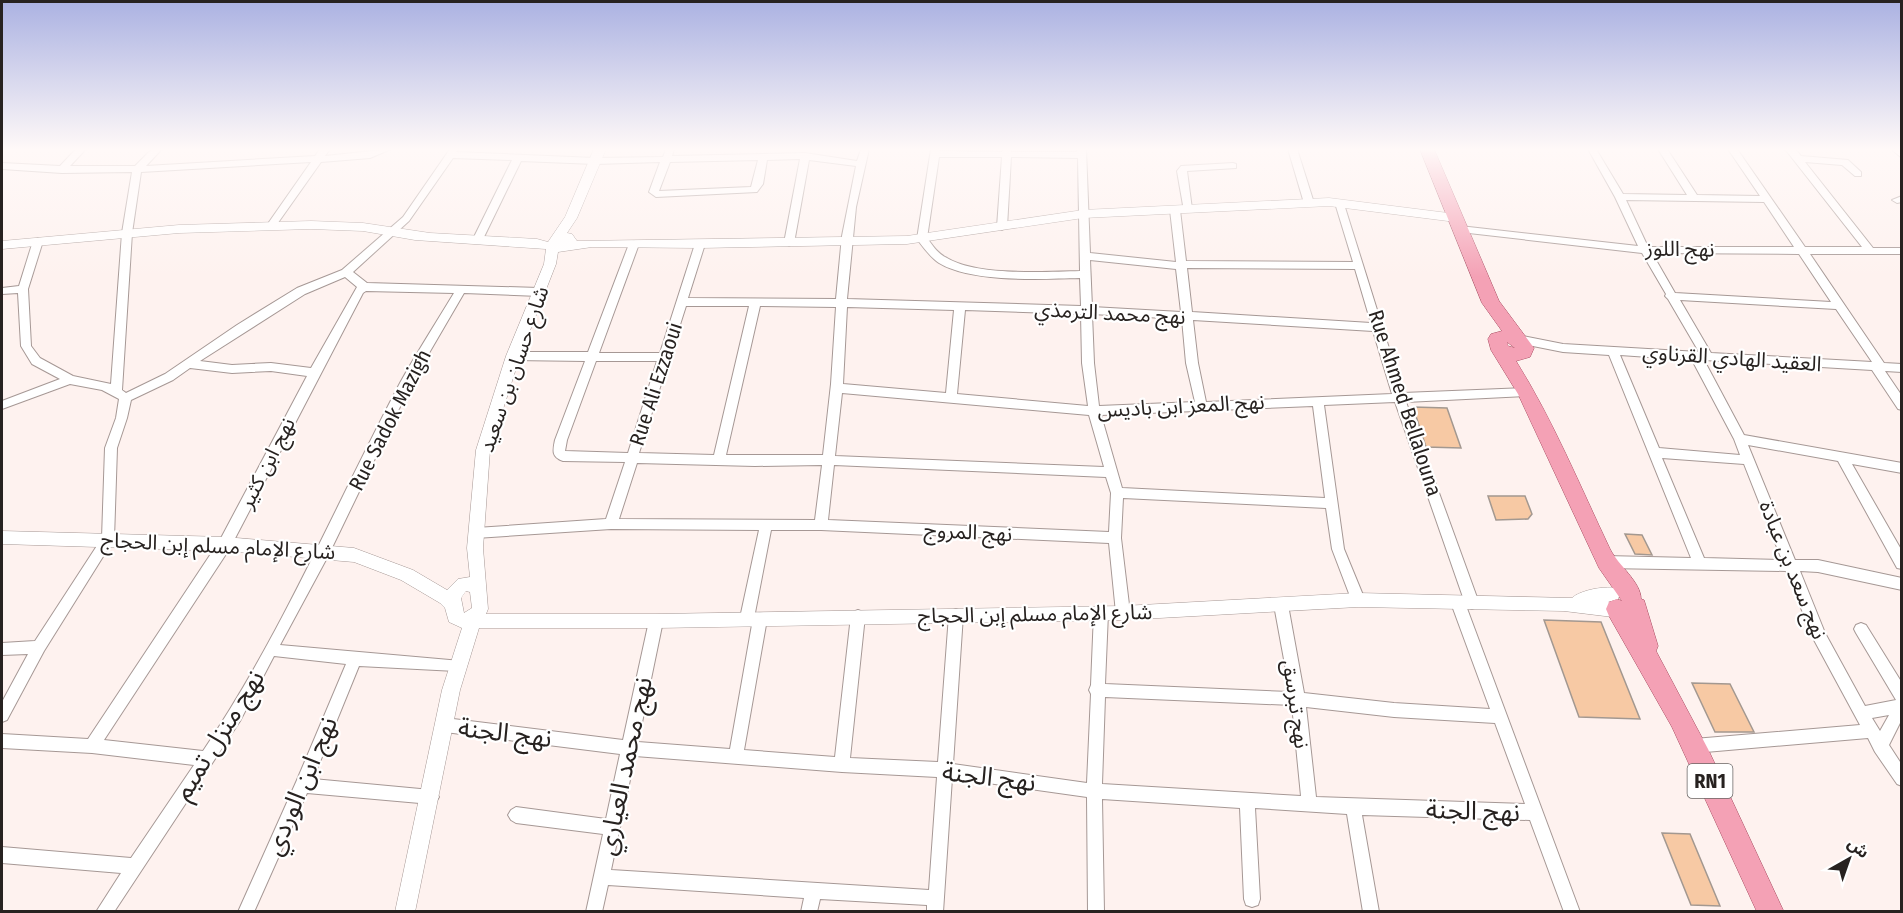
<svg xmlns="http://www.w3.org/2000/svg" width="1903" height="913" viewBox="0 0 1903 913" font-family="'Fira Sans Condensed','Noto Sans Arabic',sans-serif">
<rect width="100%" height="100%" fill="#fef2ef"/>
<path fill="#f7c9a4" stroke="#a39890" stroke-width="1.5" d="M 1413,407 L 1447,408 L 1461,448 L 1426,447 Z
M 1488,496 L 1525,496 L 1532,514 L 1528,519 L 1496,520 Z
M 1625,534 L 1642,535 L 1652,555 L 1635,554 Z
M 1544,620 L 1601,622 L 1640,719 L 1579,717 Z
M 1692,683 L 1730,684 L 1754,732 L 1715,732 Z
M 1662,833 L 1690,834 L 1720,906 L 1691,905 Z"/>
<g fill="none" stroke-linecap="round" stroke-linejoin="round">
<defs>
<path id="minor" d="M 76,149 L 86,149 L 70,166 L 135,166 L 152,149 L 162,149 L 146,166 L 315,156 L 320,149 L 330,149 L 325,156 L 391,149 L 370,158 L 321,162 L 275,227 L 272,228 L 267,225 L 311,162 L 141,172 L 132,233 L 122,390 L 126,393 L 165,374 L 237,325 L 297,288 L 342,270 L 403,217 L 450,149 L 458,149 L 456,152 L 595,158 L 663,157 L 666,149 L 674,149 L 672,156 L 805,153 L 857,161 L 861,149 L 869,149 L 856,207 L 847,299 L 1081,306 L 1080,278 C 1042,279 972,283 939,263 C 930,257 923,247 917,239 L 931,149 L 939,149 L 939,151 L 1002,152 L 1003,149 L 1011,149 L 1011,152 L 1077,152 L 1078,149 L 1086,149 L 1090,253 L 1176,262 L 1170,210 L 1175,207 L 1180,210 L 1186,261 L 1353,262 L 1335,203 L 1337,201 L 1343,201 L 1403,393 L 1526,388 L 1532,392 L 1526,396 L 1406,402 L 1479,603 L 1477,607 L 1472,609 L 1467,607 L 1465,603 L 1395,402 L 1324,405 L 1344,549 L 1365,600 L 1363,604 L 1358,606 L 1353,604 L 1332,549 L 1326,508 L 1123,498 L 1121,538 L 1130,613 L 1128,617 L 1123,619 L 1118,617 L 1116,613 L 1109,543 L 821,530 L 771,530 L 754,618 L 755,615 L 760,613 L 765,615 L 767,619 L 744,750 L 835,757 L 851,616 L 853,612 L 858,610 L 863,612 L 865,616 L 850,758 L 938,762 L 949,615 L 951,611 L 956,609 L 961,611 L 963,615 L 953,764 L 1087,783 L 1091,694 L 1089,690 L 1091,685 L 1094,613 L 1096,609 L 1101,607 L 1106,609 L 1108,613 L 1105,684 L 1290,692 L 1274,605 L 1276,601 L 1281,599 L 1286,601 L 1288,605 L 1304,693 L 1394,703 L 1490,709 L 1451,603 L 1453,599 L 1458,597 L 1463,599 L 1465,603 L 1580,912 L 1564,912 L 1530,820 L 1362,815 L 1379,912 L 1363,912 L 1347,814 L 1255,808 L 1260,899 L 1258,905 L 1252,907 L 1246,905 L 1244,899 L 1240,808 L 1102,799 L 1104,912 L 1088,912 L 1087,797 L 952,778 L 943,912 L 927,912 L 927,905 L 820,899 L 817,912 L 801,912 L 804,898 L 608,885 L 602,912 L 586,912 L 603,834 L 516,823 L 511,820 L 508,815 L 511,810 L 516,807 L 606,819 L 620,754 L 445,732 L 440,730 L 438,725 L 440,720 L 445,718 L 623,740 L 649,621 L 651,617 L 656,615 L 661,617 L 663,621 L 638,742 L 730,749 L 753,619 L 752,622 L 747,624 L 742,622 L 740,618 L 759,530 L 611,529 L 476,538 L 472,537 L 470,533 L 472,529 L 476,528 L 606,519 L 625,462 L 563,461 C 551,457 553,450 555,440 L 585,361 L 513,360 L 507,356 L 513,352 L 588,352 L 629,244 L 634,241 L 639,244 L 599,353 L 660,353 L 695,244 L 700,241 L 705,244 L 688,298 L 836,299 L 842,236 L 856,166 L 809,160 L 794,243 L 789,246 L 784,243 L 800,159 L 767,160 L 763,184 L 757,192 L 656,197 L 649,192 L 660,162 L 595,164 L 521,161 L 483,239 L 478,242 L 473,239 L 512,160 L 453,158 L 409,221 L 353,272 L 367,283 L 539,288 L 544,292 L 539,296 L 464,293 L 411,384 L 328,556 L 280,645 L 461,661 L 463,665 L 461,669 L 456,671 L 359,666 L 313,779 L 431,790 L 436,792 L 439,797 L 436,802 L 431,804 L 307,793 L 254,912 L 238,912 L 297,780 L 346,664 L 274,656 L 240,721 L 114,912 L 96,912 L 121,873 L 2,863 L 2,847 L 131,858 L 194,765 L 92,753 L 2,748 L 2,734 L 88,739 L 220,540 L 307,376 L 271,371 L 232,373 L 190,368 L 173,380 L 131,400 L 127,418 L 117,448 L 114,539 L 44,651 L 7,720 L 2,722 L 2,702 L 28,654 L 2,655 L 2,643 L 35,641 L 102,538 L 105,448 L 116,418 L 119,399 L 102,390 L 70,384 L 2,409 L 2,401 L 60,379 L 32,364 L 21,346 L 18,293 L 2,294 L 2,288 L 19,286 L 33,241 L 38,238 L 43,241 L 28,289 L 31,346 L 40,358 L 73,376 L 111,384 L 122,233 L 132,172 L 62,173 L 2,169 L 2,163 L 60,166 ZM 939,157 L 1002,157 L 997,227 L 1002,230 L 1007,227 L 1011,157 L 1078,158 L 1080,271 C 1045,272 977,276 947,258 C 938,254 933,246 927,238 ZM 758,160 L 751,187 L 659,191 L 670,162 ZM 1090,260 L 1176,269 L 1181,312 L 1092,307 ZM 1187,268 L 1355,269 L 1371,323 L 1192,312 ZM 345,277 L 357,287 L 311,368 L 271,363 L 232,365 L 200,361 L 305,294 ZM 366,291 L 454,293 C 436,323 417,352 400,383 C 335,506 281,636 203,751 L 104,740 L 230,548 L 363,293 ZM 686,306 L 749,306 L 714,455 L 639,453 ZM 760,306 L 836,307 L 831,384 L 823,455 L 726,455 ZM 847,307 L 954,310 L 946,393 L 843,384 ZM 965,310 L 1081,314 L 1082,363 L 1088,406 L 957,394 ZM 1092,314 L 1182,319 L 1186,363 L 1195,402 L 1099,406 L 1094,363 ZM 1193,320 L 1373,331 L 1392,394 L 1206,402 L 1198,363 ZM 596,361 L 657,361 L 628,453 L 565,451 L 567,440 ZM 842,393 L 1089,415 L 1104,467 L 835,456 ZM 1313,406 L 1325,498 L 1122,488 L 1101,415 ZM 637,463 L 755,466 L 822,465 L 815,520 L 619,519 ZM 834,465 L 1106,477 L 1111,493 L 1109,532 L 828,520 ZM 1105,697 L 1292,705 L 1301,796 L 1102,784 ZM 1306,707 L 1394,717 L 1495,723 L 1525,804 L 1316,797 ZM 635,756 L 842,772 L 937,777 L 929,890 L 611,870 Z
M 1288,149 L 1297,149 L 1314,203 L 1312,205 L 1306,205 L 1304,203 Z
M 1588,149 L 1596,149 L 1623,194 L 1687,195 L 1658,149 L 1667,149 L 1697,195 L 1760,196 L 1728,149 L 1737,149 L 1805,247 L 1862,247 L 1785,149 L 1795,149 L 1801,156 L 1848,160 L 1861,172 L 1861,176 L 1855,176 L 1842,165 L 1805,162 L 1873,248 L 1902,248 L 1902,254 L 1810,254 L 1884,363 L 1902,364 L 1902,372 L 1885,371 L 1902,396 L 1902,410 L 1898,409 L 1872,370 L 1704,360 L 1744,435 L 1902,463 L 1902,473 L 1852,464 L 1902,551 L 1902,569 L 1897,568 L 1838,461 L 1748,445 L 1795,560 L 1818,560 L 1902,578 L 1902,590 L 1818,572 L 1800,571 L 1825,633 L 1865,706 L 1896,700 L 1856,633 L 1854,629 L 1856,625 L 1861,623 L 1866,625 L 1902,683 L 1902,719 L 1889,745 L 1902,765 L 1902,786 L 1897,784 L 1875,752 L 1868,738 L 1694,753 L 1689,751 L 1687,746 L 1689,741 L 1694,739 L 1860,725 L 1814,640 L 1786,571 L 1606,568 L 1601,566 L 1600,562 L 1601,558 L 1606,556 L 1691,558 L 1609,355 L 1563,352 L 1518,343 L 1513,339 L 1518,335 L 1563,344 L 1699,352 L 1668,299 L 1665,296 L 1666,294 L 1642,253 L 1460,232 L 1455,229 L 1460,226 L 1638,246 L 1615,197 ZM 1626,200 L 1764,202 L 1794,247 L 1648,247 ZM 1652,253 L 1799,254 L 1831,302 L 1675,293 ZM 1680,300 L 1836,309 L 1872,362 L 1711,353 ZM 1620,355 L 1692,360 L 1734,439 L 1740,455 L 1659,448 ZM 1662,458 L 1744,464 L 1782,560 L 1704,558 ZM 1889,715 L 1880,731 L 1872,718 Z
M 1891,149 L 1901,149 L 1902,158 Z
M 1233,163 L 1236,164 L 1236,168 L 1187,171 L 1192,209 L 1187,212 L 1184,211 L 1177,171 L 1181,166 Z
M 1902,196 L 1902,202 L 1897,203 L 1892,200 Z"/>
<path id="tertiary" d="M 594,149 L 606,149 L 577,218 L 567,233 L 572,234 L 577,241 L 907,236 L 1083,210 L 1329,198 L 1456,214 L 1462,218 L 1456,222 L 1329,206 L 1083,218 L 907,244 L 700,248 L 592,247 L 558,252 L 556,264 L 520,356 L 490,450 L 483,548 L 488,609 L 486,614 L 656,614 L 1123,606 L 1358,593 L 1572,598 C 1580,590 1607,585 1618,589 L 1620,594 L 1618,599 L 1608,602 L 1627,606 L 1629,611 L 1627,616 L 1621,618 L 1564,611 L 1358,607 L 1123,620 L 656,628 L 479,628 L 460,690 L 415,912 L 395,912 L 442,690 L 462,628 L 449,622 L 445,608 L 440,603 L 401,580 L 354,562 L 225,551 L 2,544 L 2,531 L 225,537 L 354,548 L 413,570 L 447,590 L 458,579 L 470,577 L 467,548 L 476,450 L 506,356 L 544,264 L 546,249 L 415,240 L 363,231 L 311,229 L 179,233 L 2,249 L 2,241 L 179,225 L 311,221 L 363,223 L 430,233 L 537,239 L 548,242 L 565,217 ZM 466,591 L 470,592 L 472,608 L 464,613 L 461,598 Z"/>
<path id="primary" d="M 1420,149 L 1434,149 L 1499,301 L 1534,348 L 1530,357 L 1516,361 C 1553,420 1580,486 1610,549 C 1618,565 1641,582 1641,599 L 1644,600 L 1658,646 L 1656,651 L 1708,749 L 1784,912 L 1757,912 L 1672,727 L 1609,616 L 1606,609 L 1609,602 L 1617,599 L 1622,601 L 1599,568 L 1518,394 L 1491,350 L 1488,339 L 1491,334 L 1502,331 L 1482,303 ZM 1507,342 L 1515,348 L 1508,346 Z"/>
</defs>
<use href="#minor" stroke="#a69895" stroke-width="2"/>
<use href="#tertiary" stroke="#a69895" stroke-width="1"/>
<use href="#primary" stroke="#a84c61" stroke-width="1"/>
<use href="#minor" fill="#fff" fill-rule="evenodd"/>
<use href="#tertiary" fill="#fff" fill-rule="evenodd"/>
<use href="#primary" fill="#f4a1b5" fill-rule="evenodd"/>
</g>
<linearGradient id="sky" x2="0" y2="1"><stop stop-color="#abb2e2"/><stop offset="0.54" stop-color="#fff9f8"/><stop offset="1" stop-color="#fff9f8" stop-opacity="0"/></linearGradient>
<rect width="1903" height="277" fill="url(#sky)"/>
<g text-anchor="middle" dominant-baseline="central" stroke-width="4.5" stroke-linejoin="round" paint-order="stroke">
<rect fill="#fff" stroke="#686463" stroke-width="1.5" x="1687.5" y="764" width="45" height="34" rx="4.5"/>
<g font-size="20" font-weight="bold" fill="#272220">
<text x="1710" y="781">RN1</text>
</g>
<g font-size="21" fill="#272220" stroke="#fff">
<text transform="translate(1680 249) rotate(1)">نهج اللوز</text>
<text transform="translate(1110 313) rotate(3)">نهج محمد الترمذي</text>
<text transform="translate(1732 358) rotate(4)">العقيد الهادي القرناوي</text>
<text transform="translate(514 369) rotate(-71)">شارع حسان بن سعيد</text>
<text transform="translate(656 384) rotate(-72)">Rue Ali Ezzaoui</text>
<text transform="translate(1405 403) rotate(72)">Rue Ahmed Bellalouna</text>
<text transform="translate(1181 406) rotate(-3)">نهج المعز ابن باديس</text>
<text transform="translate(390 420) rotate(-63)">Rue Sadok Mazigh</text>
<text transform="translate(267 463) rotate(-63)">نهج ابن كثير</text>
<text transform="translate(968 532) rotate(3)">نهج المروج</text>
<text transform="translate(218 546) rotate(3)">شارع اﻹمام مسلم إبن الحجاج</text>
<text transform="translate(1793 570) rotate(68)">نهج سعد بن عبادة</text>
<text transform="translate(1035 614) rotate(-1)">شارع اﻹمام مسلم إبن الحجاج</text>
<text transform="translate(1296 704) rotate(82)">نهج تبرسق</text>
</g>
<g font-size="26" fill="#272220" stroke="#fff">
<text transform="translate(505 733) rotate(7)">نهج الجنة</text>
<text transform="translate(219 735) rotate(-58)">نهج منزل تميم</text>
<text transform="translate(625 766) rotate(-78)">نهج محمد العياري</text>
<text transform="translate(989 777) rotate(7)">نهج الجنة</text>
<text transform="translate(301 786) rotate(-67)">نهج ابن الوردي</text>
<text transform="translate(1473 811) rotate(2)">نهج الجنة</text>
</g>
</g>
<rect width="1903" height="913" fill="none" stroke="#272220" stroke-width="6"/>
<g transform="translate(1849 859) rotate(40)" stroke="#ffffff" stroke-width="4.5" paint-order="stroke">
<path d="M0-4.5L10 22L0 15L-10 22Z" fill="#272220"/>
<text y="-9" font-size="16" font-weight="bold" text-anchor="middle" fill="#272220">ش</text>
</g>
</svg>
